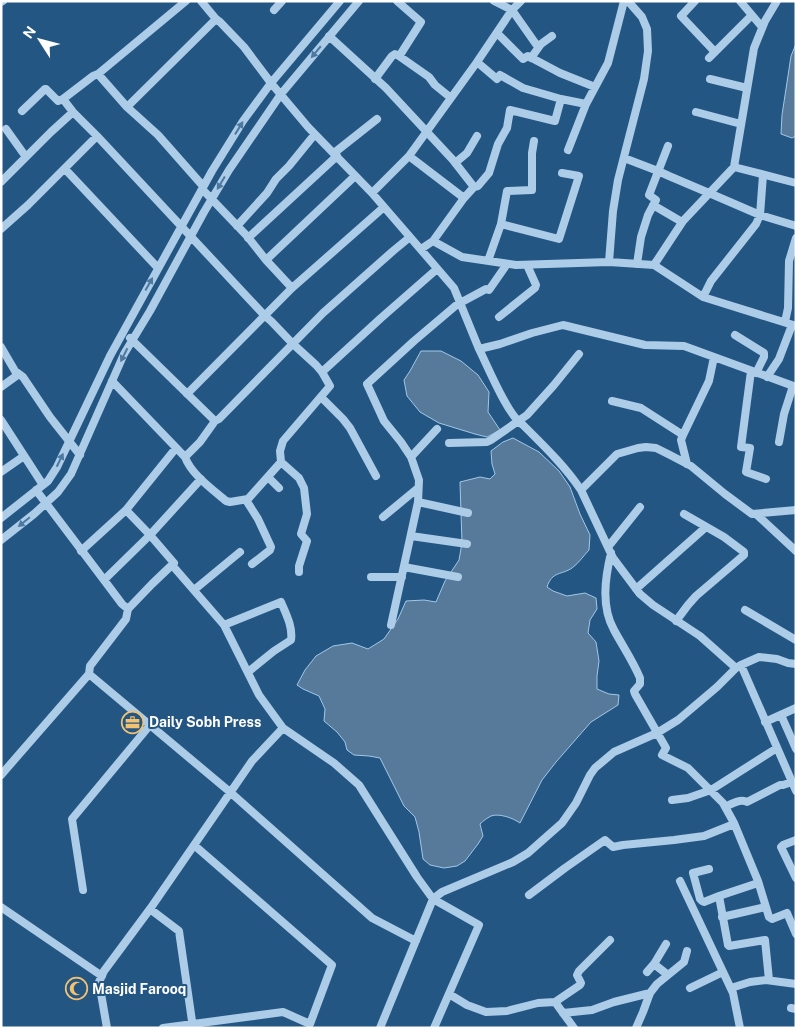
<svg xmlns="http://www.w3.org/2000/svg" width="797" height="1029" viewBox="0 0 797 1029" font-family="'Public Sans',sans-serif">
<rect width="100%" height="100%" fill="#245683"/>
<path fill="#577a9a" stroke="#a1c8e9" d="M 796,44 L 796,136 L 792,138 L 781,134 L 782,115 L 791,56 Z
M 421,351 L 441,351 L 461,361 L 478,375 L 489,392 L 488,412 L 500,430 L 487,437 L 475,434 L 439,423 L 420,412 L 407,396 L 404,380 L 410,371 Z
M 513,438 L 539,452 L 559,471 L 570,487 L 580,514 L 590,535 L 589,550 C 584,555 579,563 572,568 C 562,575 552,571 547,587 L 553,591 L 567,596 L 585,593 L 596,598 L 597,609 L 590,620 L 588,633 L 596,642 L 599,661 L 597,676 L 597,689 L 609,694 L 619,695 L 618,705 L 591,722 L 556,762 L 542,780 L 520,823 C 513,818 499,813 491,816 C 487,818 483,821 480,824 L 483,836 L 478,844 L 465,861 L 457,866 L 444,868 L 430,865 L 423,859 L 419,832 L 415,817 L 404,806 L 380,758 L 369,756 L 354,755 L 347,750 L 345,742 L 337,732 L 324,721 L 325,709 L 319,696 L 303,689 L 297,685 L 305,670 L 316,656 L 333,646 L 352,643 L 368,649 L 384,639 L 398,619 L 406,601 L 424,600 L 436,602 L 445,581 L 459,560 L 462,543 L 460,482 L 480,477 L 490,479 L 495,474 L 492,464 L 491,451 L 503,442 Z"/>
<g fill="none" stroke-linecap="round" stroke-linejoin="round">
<path stroke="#accce8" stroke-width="8" d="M 201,1 L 216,19 L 220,22 L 244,47 L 271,83 L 308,127 L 372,193 L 454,288 L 479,349 L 500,344 L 532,333 L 563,325 L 645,345 L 684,346 L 796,387
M 494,1 L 512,10 L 538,47
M 695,1 L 681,16 L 715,52
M 740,1 L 762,27
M 1,2 L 3,1
M 274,10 L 282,1
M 497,33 L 523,59 L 528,56 L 560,73 L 595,87
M 329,36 L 386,88 L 453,160 L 474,187
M 399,56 L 429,77 L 435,85 L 451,98
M 531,58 L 541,44 L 552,36
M 709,58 L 752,15
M 477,62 L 497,79 L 500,75 L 523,88 L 561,99 L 586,104
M 98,74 L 127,107 L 158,135 L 203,186
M 375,79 L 392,56 L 395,54 L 399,56 L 400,55 L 421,22 L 397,1
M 710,79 L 747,88
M 63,99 L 73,112 L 97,136 L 265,316 L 271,321 L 293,344 L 316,365 L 322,372 L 330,386 L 283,441 L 280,451 L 281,462 L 299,478 L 304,488 L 307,514 L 301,534 L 307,541 L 299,566 L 299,572
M 127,107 L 216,19
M 22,111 L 45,89 L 46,89 L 58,101 L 63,99 L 93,76 L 98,74 L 186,1
M 696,112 L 741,124
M 6,129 L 26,157
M 568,150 L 586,104 L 608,63 L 624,1
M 334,153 L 377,119
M 409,156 L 464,198
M 624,158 L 658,171 L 669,176 L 709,193 L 760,215 L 796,226
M 455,163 L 467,153 L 477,136
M 734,167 L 796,183
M 65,169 L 158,268
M 1,182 L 51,132 L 73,112
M 202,189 L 247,236 L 266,260 L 292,288
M 372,193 L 409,156 L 477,62 L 512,10 L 521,1
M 653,205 L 682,222
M 501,224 L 559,239 L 579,176 L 562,173
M 237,226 L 267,193 L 276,179 L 289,166 L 315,134
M 1,229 L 28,205 L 97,136
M 248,238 L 337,156
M 433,241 L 462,257 L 516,265 L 609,262 L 654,265 L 703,297 L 796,326
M 421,249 L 433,241 L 464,198 L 474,187 L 478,186 L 489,173 L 498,144 L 507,128 L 510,110 L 555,121 L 561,99
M 266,260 L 355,176
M 488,261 L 501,224 L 507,191 L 532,190 L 532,153 L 534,141
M 609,262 L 613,211 L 618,180 L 644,79 L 648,51 L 647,29 L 642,17 L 628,1
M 637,264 L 641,237 L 648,215 L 656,200 L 649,195 L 668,146
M 654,265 L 683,221 L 734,167 L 754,48 L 765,21 L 777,1
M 703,297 L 711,281 L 756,224 L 760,215 L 763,175
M 460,303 L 486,289 L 489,290 L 507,264
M 499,317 L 535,288 L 536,285 L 527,265
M 785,322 L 788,308 L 789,261 L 796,238
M 735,335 L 764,353 L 764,357 L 756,373
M 130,338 L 215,421
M 1,347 L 15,371 L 23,377 L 50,417 L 80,455
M 479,349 C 488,367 508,416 523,425 C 543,445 565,466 581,490 L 613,558 L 640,594 L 653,605 L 700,636 L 736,668
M 751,371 L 741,447 L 750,448 L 746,472 L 766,479
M 322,372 L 381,318 L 437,269
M 767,377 L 779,359 L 792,325
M 112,381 L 185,457 C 191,474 212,489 226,501 L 230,502 L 248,499 L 281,462
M 1,387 L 19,374
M 187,394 L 292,288 L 384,207
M 321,397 L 343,419 L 350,428 L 376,476
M 612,401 L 641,408 L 683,435
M 1,420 L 43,485
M 779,442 L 784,414 L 793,386
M 449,443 L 487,442 L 491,440 L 527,415 L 554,385 L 579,354
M 185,457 L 200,442 L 215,421 L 219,419 L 323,313 L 393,251 L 410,237
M 411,457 L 437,429
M 687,464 L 681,440 L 683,435 L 709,381 L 714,357
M 1,472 L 24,456
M 268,477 L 279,488
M 36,490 L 104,580 L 122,604 L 128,609
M 581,490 L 617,454 L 638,448 L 646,447 L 656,448 L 670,455 L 691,466 L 725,494 L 752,514 L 796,510
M 246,500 L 258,519 L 271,547 L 270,550 L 252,564
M 418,502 L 468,513
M 126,510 L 176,448
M 756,514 L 796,551
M 383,517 L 418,488
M 1,518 L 48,481 L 57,467 L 110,356 L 212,171 L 243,121 L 271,83 L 340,1
M 411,536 L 467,544
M 1,540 L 34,514 L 58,492 L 71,474 L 124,354 L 150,311 L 204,212 L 229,170 L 281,94 L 359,1
M 608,547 L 640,507
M 611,553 C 605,578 601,607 614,630 C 622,645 633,661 640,678 L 640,684 L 634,691 L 635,694 L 666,748 L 662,755 L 688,768 L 723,803 L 734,823 L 758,881 L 769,917 L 772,919 L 787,913 L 796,934
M 172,565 L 224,625 L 259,695 L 283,728 L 334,763 L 359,785 L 417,877 L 433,899 L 479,925 L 434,1028
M 404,567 L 458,577
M 371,577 L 402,577
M 104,580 L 150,535 L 201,479
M 636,589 L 706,527
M 194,590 L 240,552
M 745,610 L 796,640
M 676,621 L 688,605 L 696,596 L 744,555 L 744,552 L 724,537 L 684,514
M 224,625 L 281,602 C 286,614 293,627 291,640 L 274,651 L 248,672
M 391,625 L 418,502 L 419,480 L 411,457 L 401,442 L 384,421 L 367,384 L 414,341 L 460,302
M 741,665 L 796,791
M 89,674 L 230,792 L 372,918 L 416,941
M 781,715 L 796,749
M 765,722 L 796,708
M 1,775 L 89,674 L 90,666 L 126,619 L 128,609 L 152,584 L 174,563 L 150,535 L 126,510 L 81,551
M 672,800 L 688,798 L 711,790 L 777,748
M 725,807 C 731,804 741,798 747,802 L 780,785 L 783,785 L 792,782
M 796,840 L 783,845 L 781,847 L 796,878
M 709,869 L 693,873 L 700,899 L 702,901 L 704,902 L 719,896 L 758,883
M 680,881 L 733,993 L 740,1028
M 83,890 L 72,819 L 150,725
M 529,895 L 565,868 L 605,840 L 613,847 L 623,845 L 674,840 L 704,836 L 734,824
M 719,896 L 728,945 L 729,946 L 765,940 L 769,980
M 1,907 L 102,976
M 150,909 L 179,931 L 193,1028
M 722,917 L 766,907
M 654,964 L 668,975
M 647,972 L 654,964 L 666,944
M 690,988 L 723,972
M 731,988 L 750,982 L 766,980 L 796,984
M 449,994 L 467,1005 L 486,1012 L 507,1011 L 538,1003 L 555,1002 L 574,1028
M 555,1002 L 580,985 L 581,983 L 577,975 L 579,971 L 610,940
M 791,1008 L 796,1009
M 563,1013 L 592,1010 L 614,1002 L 650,993
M 107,1028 L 99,982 L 104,971 L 150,909 L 252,761 L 283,728
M 163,1028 L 283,1012 L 310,1024 L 332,965 L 194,845
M 380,1028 L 433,899 L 442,892 L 513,862 L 528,853 L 562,823 L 576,803 L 590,775 L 595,768 L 614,752 L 657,733 L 678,720 L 717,687 L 736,668 L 741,665 L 759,657 L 777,659 L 788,663 L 796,664
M 636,1028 L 643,1012 L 650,993 L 657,984 L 684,962 L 687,951"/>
</g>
<defs><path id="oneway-solid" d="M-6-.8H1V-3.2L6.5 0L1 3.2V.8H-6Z" transform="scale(1.25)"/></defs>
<g fill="#4d79a1">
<use href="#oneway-solid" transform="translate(316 52) rotate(130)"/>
<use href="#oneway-solid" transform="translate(239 128) rotate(-58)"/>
<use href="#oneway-solid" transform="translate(221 183) rotate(121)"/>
<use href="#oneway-solid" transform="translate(149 284) rotate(-61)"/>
<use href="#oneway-solid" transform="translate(124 355) rotate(117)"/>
<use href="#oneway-solid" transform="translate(60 460) rotate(-64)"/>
<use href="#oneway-solid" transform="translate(24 522) rotate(141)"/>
</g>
<defs>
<symbol id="office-ring" viewBox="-11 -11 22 22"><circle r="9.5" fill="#245683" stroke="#f2c270" stroke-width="1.5"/><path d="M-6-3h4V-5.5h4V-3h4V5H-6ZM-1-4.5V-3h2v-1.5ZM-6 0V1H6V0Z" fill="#f2c270"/></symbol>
<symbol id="mosque-ring" viewBox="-11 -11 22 22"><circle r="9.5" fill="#245683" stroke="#f2c270" stroke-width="1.5"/><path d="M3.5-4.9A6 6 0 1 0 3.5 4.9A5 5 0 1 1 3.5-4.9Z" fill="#f2c270"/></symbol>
</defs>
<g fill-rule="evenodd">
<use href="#office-ring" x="120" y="710" width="25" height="25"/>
<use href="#mosque-ring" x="64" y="976" width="25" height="25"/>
</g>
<g text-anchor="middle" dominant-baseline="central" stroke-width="4" stroke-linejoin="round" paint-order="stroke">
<g font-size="14" font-weight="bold" fill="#fff" stroke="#245683" text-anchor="start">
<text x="149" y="722">Daily Sobh Press</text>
<text x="92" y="989">Masjid Farooq</text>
</g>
</g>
<rect width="797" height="1029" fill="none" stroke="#ffffff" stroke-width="5"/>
<g transform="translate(40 40) rotate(306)" stroke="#245683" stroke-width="4" paint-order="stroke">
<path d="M0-4L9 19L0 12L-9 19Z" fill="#ffffff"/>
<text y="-8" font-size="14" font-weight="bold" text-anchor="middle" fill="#ffffff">N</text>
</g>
</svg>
